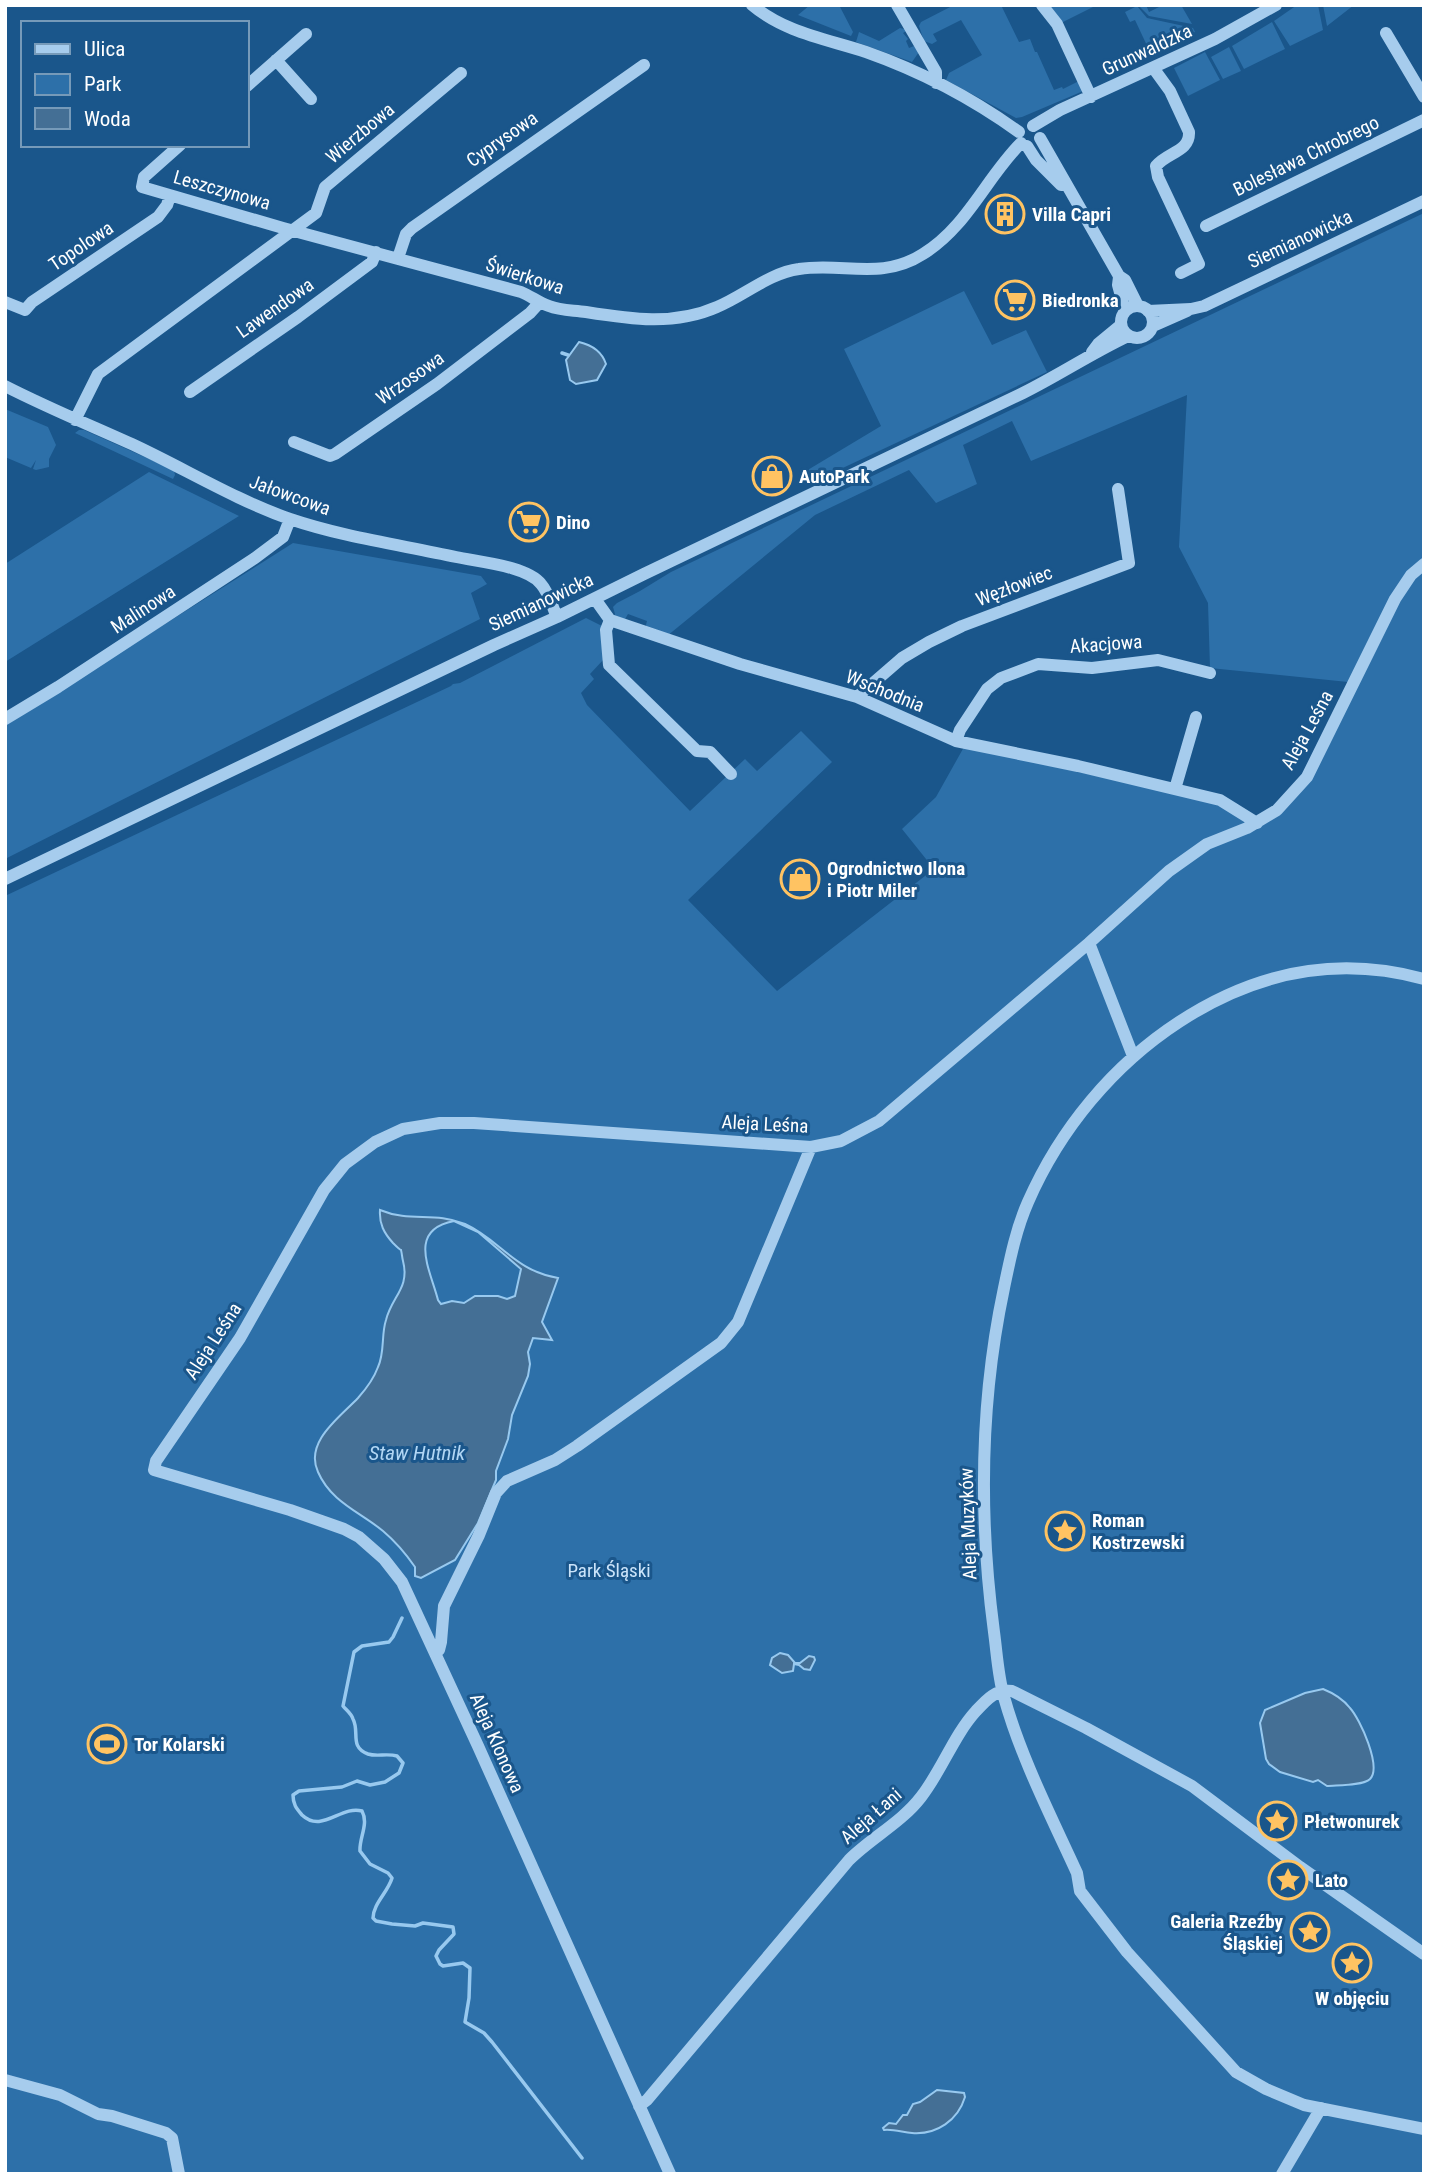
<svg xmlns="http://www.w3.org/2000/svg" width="1429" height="2179" viewBox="0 0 1429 2179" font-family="'Roboto Condensed',sans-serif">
<rect width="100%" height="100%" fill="#1a568b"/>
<path fill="#2d70a9" d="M 810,5 L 839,5 L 853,32 L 851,36 L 798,15 Z
M 954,5 L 1001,5 L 1019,42 L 1030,39 L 1035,52 L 1037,52 L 1054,90 L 1062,87 L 1063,89 L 1079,81 L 1083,90 L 1081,92 L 1022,117 L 1016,118 L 946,80 L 949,73 L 982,55 L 961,20 L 933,34 L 937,41 L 932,44 L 924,41 L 919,26 L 921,22 Z
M 1048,5 L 1097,5 L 1061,23 Z
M 1138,5 L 1146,5 L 1149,12 L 1163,5 L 1181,5 L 1192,24 L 1149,16 Z
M 1297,5 L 1318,5 L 1323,30 L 1290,46 L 1274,21 Z
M 1323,5 L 1354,5 L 1327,26 Z
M 1137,6 L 1147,18 L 1193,28 L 1195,32 L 1150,52 L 1135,20 L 1130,22 L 1125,12 Z
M 1272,22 L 1285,49 L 1244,69 L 1232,46 Z
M 900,28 L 908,30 L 903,33 L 908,39 L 906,41 L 909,48 L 914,46 L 919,52 L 912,62 L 856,42 L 859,32 L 879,41 Z
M 1229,47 L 1241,71 L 1223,79 L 1211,57 Z
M 1205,52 L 1220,80 L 1188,96 L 1174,68 Z
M 1424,213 L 1424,2174 L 5,2174 L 5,896 L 451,686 L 453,684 L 460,683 L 586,618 L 602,626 L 604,659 L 590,674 L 594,679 L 581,693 L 587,705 L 690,811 L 745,759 L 757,771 L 801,731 L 832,762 L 688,900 L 777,991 L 934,869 L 902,829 L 936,797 L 964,747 L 1217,802 L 1253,826 L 1309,775 L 1348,682 L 1210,668 L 1208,603 L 1179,547 L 1187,395 L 1031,461 L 1012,421 L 963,445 L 977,484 L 936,503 L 909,470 L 815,515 L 667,636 L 645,629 L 647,621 L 628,614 L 624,621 L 614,617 L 615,614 L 613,607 L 617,603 L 640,591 L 671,572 Z
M 964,291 L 992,345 L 1026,330 L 1047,372 L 815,481 L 806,471 L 881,426 L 844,349 Z
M 5,409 L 48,427 L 56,445 L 49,459 L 49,467 L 36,470 L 33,469 L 36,460 L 31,468 L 5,457 Z
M 79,430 L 84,430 L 174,470 L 175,475 L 173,479 L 75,433 Z
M 149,472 L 239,516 L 5,662 L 5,564 Z
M 293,543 L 481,576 L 487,584 L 471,593 L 480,619 L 5,859 L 5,725 Z"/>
<path fill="#446f95" stroke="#98c9ef" stroke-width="2" fill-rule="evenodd" d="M 579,342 C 592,345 602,352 606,364 L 597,380 L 576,384 L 570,380 L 566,360 Z
M 380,1210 C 411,1223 434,1211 465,1224 C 500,1240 515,1271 558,1278 L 542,1322 L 552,1340 L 533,1338 L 528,1352 L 530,1364 L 528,1376 L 512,1415 L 508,1439 L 496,1471 L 496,1480 L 478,1523 L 455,1560 L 421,1578 L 415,1576 L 415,1567 C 406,1554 396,1542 383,1531 C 360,1512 331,1502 318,1472 C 304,1442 340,1417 358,1398 C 366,1389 374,1378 378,1367 C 385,1352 381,1335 386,1320 C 392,1296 410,1288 403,1261 C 402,1257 402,1254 401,1250 C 400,1250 394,1244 393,1243 C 384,1233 379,1224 380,1210 ZM 454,1221 L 478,1232 L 521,1269 L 515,1296 L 507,1299 L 498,1296 L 475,1296 L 464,1303 L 452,1301 L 441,1304 L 438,1300 C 430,1269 407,1230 454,1221 Z
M 780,1653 L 788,1655 L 795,1663 L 800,1663 L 809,1656 L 814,1657 L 815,1660 L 810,1670 L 804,1669 L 799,1665 L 794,1664 L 793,1671 L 782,1673 L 770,1665 L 772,1658 Z
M 1323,1689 C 1333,1693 1343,1699 1350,1708 C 1360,1719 1382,1767 1370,1779 C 1363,1786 1337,1785 1327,1786 L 1318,1780 L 1313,1782 L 1280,1772 L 1269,1764 L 1266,1759 L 1260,1723 L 1265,1710 L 1305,1693 Z
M 937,2090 L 964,2093 L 965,2097 C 958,2120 937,2135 912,2133 C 902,2132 893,2129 884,2130 L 883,2128 L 889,2123 L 896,2124 L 903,2115 L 907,2115 L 913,2104 L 920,2102 Z"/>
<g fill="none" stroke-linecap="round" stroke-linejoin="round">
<path stroke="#98c9ef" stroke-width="3.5" d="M 562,353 L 568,355
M 402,1618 L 393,1637 L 389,1642 L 362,1646 L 354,1652 L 343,1706 C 346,1710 351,1713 353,1719 C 360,1732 349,1747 368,1754 C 377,1757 387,1753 397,1756 L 403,1763 L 399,1773 L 385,1782 L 370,1785 L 357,1781 L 342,1787 L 299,1791 L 293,1795 C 293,1804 296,1808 302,1815 C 322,1834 341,1805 362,1811 C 369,1824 359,1838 360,1851 L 370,1864 L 388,1873 L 392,1878 C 388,1892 373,1904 373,1918 L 376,1921 L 392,1924 L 415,1926 L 423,1923 L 453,1927 L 454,1934 L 439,1950 L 436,1956 L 440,1964 L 443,1966 L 463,1963 L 470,1968 L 469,1998 L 465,2022 L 484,2033 L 492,2042 L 582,2158"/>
<path stroke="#a6cced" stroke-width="12" d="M 752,5 C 785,33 827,39 866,52 C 920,71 973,99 1019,132
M 897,5 L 936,72 L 936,83
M 1042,5 L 1057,24 L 1091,97
M 1386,33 L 1424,97
M 276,60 L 311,99
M 1154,69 L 1170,91 L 1189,132 C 1190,152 1167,152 1156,166 L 1158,177 L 1199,264 L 1181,273
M 247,86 L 306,34
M 1033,126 L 1060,110 L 1215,39 L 1276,5
M 1040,138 L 1119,276 L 1125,280 L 1138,306
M 180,145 L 144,177 L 142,187 L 283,228 L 521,292 C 531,296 539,303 549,306 C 561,311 574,310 586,312 C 630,319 674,326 717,307 C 744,296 769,273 799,269 C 843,262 881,281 923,254 C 967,227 986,178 1021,143
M 1027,146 L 1036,160 L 1061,185
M 1206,226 L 1424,120
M 398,258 L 406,234 L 412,228 L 644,65
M 1119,277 L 1118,285 L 1125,311
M 5,302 L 25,310 L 32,302 L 158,217 L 167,205 L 170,196
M1121 322a16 16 0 1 1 32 0a16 16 0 1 1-32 0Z
M 1148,311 L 1191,309 L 1204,306 L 1424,201
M 1153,326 L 1187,311
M 1092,352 L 1098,344 L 1121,325
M 5,386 C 48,408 92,426 136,446 C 187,470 236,500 290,519 C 343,537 401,545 456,557 C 479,562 527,566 541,584 C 549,593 552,606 557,617
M 190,392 L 298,317 L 372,262 L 376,252
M 75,420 L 98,374 L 316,213 L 325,187 L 461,73
M 294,442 L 330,456 L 335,454 L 437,384 L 530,313 L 540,302
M 595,599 L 610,620 L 740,664 L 857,697 L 956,741 L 1078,766 L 1220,800 L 1257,823
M 610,620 L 606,630 L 609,665 L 697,751 L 710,752 L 731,774
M 857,697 L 902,658 L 929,642 L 962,626 L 1129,563 L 1118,489
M 5,719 L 58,687 L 255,558 L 283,537 L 290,519
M 956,741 L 960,730 L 987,689 L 1001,678 L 1038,664 L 1092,668 L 1158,660 L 1210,673
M 1175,789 L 1196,717
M 5,879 L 494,645 L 557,617 L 644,574 L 1023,393 C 1059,375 1092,353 1128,336
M 1089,943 L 1133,1056
M 1424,979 C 1336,955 1255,972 1179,1022 C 1113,1065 1060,1129 1028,1202 C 1016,1229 1010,1259 1004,1288 C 980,1401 979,1519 994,1632 C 997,1654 998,1676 1004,1697 C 1021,1758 1051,1816 1077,1873 L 1080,1891 L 1127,1952 L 1236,2072 L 1266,2089 L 1304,2105 L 1424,2129
M 435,1653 L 439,1650 L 441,1642 L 444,1606 L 479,1535 L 496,1493 L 507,1481 L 555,1460 L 577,1446 L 721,1343 L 738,1322 L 811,1147
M 5,2080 L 60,2095 L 98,2114 L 112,2116 L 166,2133 L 172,2138 L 179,2174
M 639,2106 L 647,2100 L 849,1860 C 871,1838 902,1822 921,1797 C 942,1770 954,1735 976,1711 C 987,1699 996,1689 1012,1691 L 1086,1728 L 1192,1786 L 1300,1867 L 1424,1954
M 670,2174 L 478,1746 L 402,1582 L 384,1559 L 359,1537 L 344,1529 L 290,1510 L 154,1470 L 156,1461 L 240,1338 L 324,1190 L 345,1164 L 375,1142 L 403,1129 L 440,1123 L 474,1123 L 811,1147 L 841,1141 L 879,1121 L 1089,943 L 1169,871 L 1207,844 L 1247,828 L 1277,810 L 1307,777 L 1395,599 L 1411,575 L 1424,564
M 1282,2174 L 1321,2108"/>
</g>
<defs>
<symbol id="building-ring" viewBox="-11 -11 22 22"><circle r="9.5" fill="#1a568b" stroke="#ffc362" stroke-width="1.5"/><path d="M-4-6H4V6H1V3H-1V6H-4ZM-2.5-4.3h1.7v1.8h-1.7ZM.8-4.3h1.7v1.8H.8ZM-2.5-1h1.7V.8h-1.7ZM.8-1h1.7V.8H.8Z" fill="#ffc362"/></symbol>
<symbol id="supermarket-ring" viewBox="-11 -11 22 22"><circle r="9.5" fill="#1a568b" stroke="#ffc362" stroke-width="1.5"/><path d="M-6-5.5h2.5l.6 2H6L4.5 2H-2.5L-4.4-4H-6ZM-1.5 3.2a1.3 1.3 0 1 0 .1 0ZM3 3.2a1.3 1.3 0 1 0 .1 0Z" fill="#ffc362"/></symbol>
<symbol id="shop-ring" viewBox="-11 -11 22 22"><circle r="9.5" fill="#1a568b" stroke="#ffc362" stroke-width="1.5"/><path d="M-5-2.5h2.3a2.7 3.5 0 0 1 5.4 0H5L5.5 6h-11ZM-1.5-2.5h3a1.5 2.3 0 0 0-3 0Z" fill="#ffc362"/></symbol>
<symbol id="sight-ring" viewBox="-11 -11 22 22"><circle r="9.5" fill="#1a568b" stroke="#ffc362" stroke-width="1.5"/><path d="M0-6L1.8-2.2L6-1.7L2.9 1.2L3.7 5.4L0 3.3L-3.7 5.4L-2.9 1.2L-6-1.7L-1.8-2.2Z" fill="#ffc362"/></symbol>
<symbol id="stadium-ring" viewBox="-11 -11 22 22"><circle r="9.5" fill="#1a568b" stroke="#ffc362" stroke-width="1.5"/><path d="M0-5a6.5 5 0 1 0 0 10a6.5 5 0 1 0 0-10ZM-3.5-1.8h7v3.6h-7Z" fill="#ffc362"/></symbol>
</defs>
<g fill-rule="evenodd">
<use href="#building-ring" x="983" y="192" width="44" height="44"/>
<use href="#supermarket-ring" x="993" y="278" width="44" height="44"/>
<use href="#shop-ring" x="750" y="454" width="44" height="44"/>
<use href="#supermarket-ring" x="507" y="500" width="44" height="44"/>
<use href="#shop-ring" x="778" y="857" width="44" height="44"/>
<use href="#sight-ring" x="1043" y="1509" width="44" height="44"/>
<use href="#stadium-ring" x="85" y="1722" width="44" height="44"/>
<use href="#sight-ring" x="1255" y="1799" width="44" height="44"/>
<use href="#sight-ring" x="1266" y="1858" width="44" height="44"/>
<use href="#sight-ring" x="1288" y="1910" width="44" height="44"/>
<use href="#sight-ring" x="1330" y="1941" width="44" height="44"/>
</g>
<g text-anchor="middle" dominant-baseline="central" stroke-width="6" stroke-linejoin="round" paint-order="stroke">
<g font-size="19" fill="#fff" stroke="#1a568b">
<text transform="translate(1147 50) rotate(-25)">Grunwaldzka</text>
<text transform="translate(360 133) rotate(-40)">Wierzbowa</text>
<text transform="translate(502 139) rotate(-35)">Cyprysowa</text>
<text transform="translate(1306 156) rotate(-26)">Bolesława Chrobrego</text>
<text transform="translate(222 190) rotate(16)">Leszczynowa</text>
<text transform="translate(1300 239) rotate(-25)">Siemianowicka</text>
<text transform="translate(81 246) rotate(-34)">Topolowa</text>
<text transform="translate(525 276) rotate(18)">Świerkowa</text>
<text transform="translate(275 308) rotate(-35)">Lawendowa</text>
<text transform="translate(410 378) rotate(-35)">Wrzosowa</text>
<text transform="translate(290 495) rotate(20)">Jałowcowa</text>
<text transform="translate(1014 586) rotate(-21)">Węzłowiec</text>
<text transform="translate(541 602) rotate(-25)">Siemianowicka</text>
<text transform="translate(143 609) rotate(-33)">Malinowa</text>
<text transform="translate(1106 644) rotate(-4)">Akacjowa</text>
<text transform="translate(885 691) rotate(22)">Wschodnia</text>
<text transform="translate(1307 730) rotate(-61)">Aleja Leśna</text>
<text transform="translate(765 1124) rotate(3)">Aleja Leśna</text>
<text transform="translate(213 1341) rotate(-57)">Aleja Leśna</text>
<text transform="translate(968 1524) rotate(-92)">Aleja Muzyków</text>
<text transform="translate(497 1743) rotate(66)">Aleja Klonowa</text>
<text transform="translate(871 1816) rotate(-41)">Aleja Łani</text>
</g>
<g font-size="19" font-weight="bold" fill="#fff" stroke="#1a568b" text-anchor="start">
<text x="1032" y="214">Villa Capri</text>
<text x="1042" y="300">Biedronka</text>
<text x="799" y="476">AutoPark</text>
<text x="556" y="522">Dino</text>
<text x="827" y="868">Ogrodnictwo Ilona<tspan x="827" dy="22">i Piotr Miler</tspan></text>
<text x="1092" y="1520">Roman<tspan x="1092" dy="22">Kostrzewski</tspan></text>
<text x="134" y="1744">Tor Kolarski</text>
<text x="1304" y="1821">Płetwonurek</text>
<text x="1315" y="1880">Lato</text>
<text x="1283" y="1921" text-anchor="end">Galeria Rzeźby<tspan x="1283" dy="22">Śląskiej</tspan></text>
<text x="1352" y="1998" text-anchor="middle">W objęciu</text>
</g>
<g font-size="19" fill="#cbe4fa" stroke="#1a568b">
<text x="609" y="1570">Park Śląski</text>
</g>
<g font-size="21" font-style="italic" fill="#b1d6f4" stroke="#1a568b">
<text x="417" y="1453">Staw Hutnik</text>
</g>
</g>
<rect width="1429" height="2179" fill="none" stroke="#ffffff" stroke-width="14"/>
<rect x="21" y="21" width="228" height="126" fill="#1a568b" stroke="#769ab9" stroke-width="2"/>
<rect x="35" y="44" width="35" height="10" fill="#a6cced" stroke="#769ab9" stroke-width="2"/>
<text x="84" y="56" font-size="21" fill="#ffffff">Ulica</text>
<rect x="35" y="74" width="35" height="21" fill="#2d70a9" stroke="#769ab9" stroke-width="2"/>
<text x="84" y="91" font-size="21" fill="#ffffff">Park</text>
<rect x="35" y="108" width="35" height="21" fill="#446f95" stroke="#769ab9" stroke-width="2"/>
<text x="84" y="126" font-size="21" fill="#ffffff">Woda</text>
</svg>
